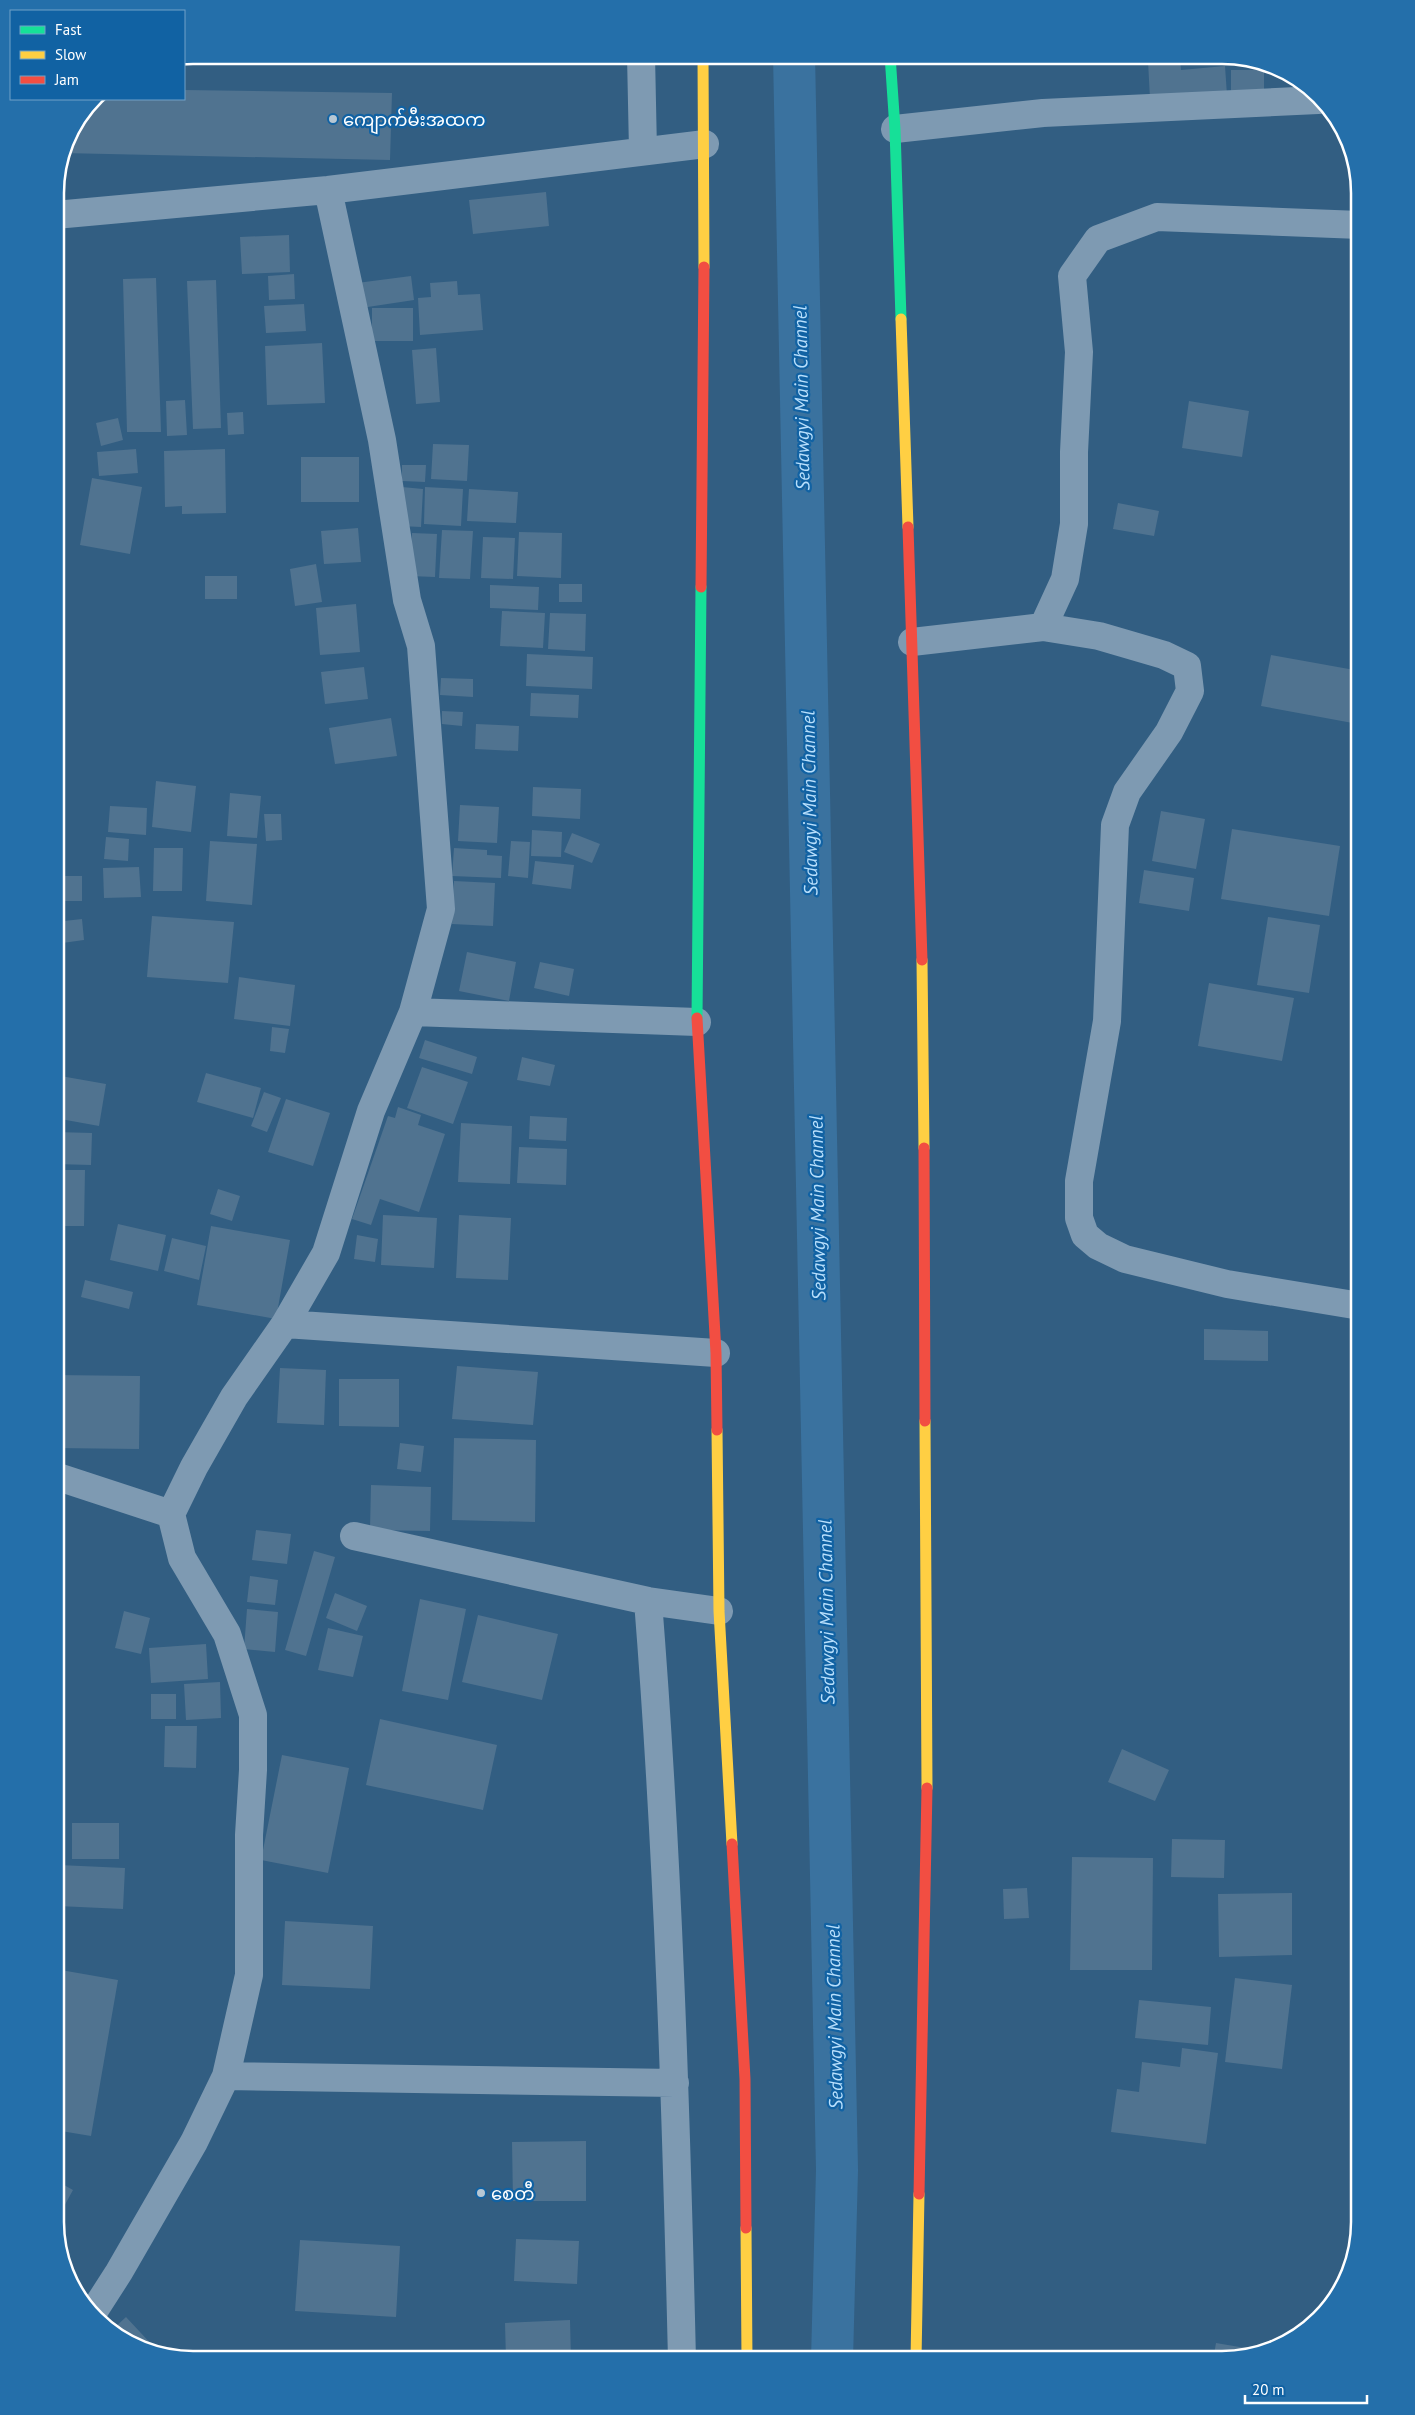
<svg xmlns="http://www.w3.org/2000/svg" width="1415" height="2415" viewBox="0 0 1415 2415" font-family="'PT Sans','Noto Sans Myanmar',sans-serif">
<rect width="100%" height="100%" fill="#325e82"/>
<g fill="none" stroke-linecap="round" stroke-linejoin="round">
<path stroke="#3a729f" stroke-width="42" d="M 794,55 L 837,2170 L 832,2360"/>
</g>
<path fill="#507390" d="M 1180,58 L 1181,70 L 1225,66 L 1227,95 L 1150,99 L 1148,61 Z
M 1231,70 L 1264,70 L 1264,91 L 1231,91 Z
M 184,90 L 392,93 L 390,160 L 62,153 L 66,140 L 93,99 L 184,99 Z
M 546,192 L 549,226 L 473,234 L 469,200 Z
M 289,235 L 290,272 L 242,274 L 240,237 Z
M 294,274 L 295,299 L 269,300 L 268,276 Z
M 411,276 L 414,300 L 361,308 L 357,283 Z
M 156,278 L 161,432 L 127,432 L 123,279 Z
M 216,280 L 221,428 L 193,429 L 187,281 Z
M 457,281 L 458,295 L 480,294 L 483,330 L 420,335 L 418,298 L 431,297 L 430,283 Z
M 304,304 L 306,331 L 266,333 L 264,306 Z
M 372,308 L 413,308 L 413,341 L 372,341 Z
M 322,343 L 325,403 L 267,405 L 265,346 Z
M 436,348 L 440,402 L 416,404 L 412,350 Z
M 185,400 L 187,435 L 167,436 L 166,401 Z
M 1189,401 L 1249,411 L 1242,457 L 1182,448 Z
M 243,412 L 244,434 L 228,435 L 227,413 Z
M 118,418 L 123,440 L 101,446 L 96,423 Z
M 433,444 L 469,445 L 467,481 L 431,479 Z
M 136,449 L 138,473 L 99,476 L 97,452 Z
M 225,449 L 226,513 L 182,514 L 182,506 L 165,507 L 164,451 Z
M 301,457 L 359,457 L 359,502 L 301,502 Z
M 402,465 L 426,465 L 425,482 L 402,481 Z
M 92,478 L 142,487 L 130,554 L 80,545 Z
M 402,487 L 423,489 L 421,527 L 400,526 Z
M 425,487 L 463,489 L 461,526 L 424,524 Z
M 469,489 L 518,492 L 516,523 L 467,521 Z
M 1118,503 L 1159,511 L 1154,536 L 1113,529 Z
M 358,528 L 361,562 L 324,564 L 321,531 Z
M 442,530 L 473,531 L 470,579 L 439,578 Z
M 519,532 L 562,533 L 561,578 L 517,576 Z
M 412,533 L 437,534 L 435,577 L 410,576 Z
M 483,537 L 515,538 L 513,579 L 481,578 Z
M 316,564 L 322,602 L 295,606 L 290,569 Z
M 205,576 L 237,576 L 237,599 L 205,599 Z
M 559,584 L 582,584 L 582,602 L 559,602 Z
M 490,585 L 539,587 L 538,610 L 490,608 Z
M 356,604 L 360,652 L 320,655 L 316,608 Z
M 502,611 L 545,613 L 543,648 L 500,646 Z
M 550,613 L 586,614 L 585,651 L 548,649 Z
M 527,654 L 593,657 L 592,689 L 526,686 Z
M 1271,655 L 1360,671 L 1358,724 L 1261,706 Z
M 364,667 L 368,699 L 325,704 L 321,672 Z
M 441,678 L 473,679 L 473,697 L 440,695 Z
M 531,693 L 579,695 L 578,718 L 530,716 Z
M 442,711 L 463,712 L 462,726 L 442,724 Z
M 391,718 L 397,756 L 335,764 L 329,728 Z
M 476,724 L 519,726 L 518,751 L 475,749 Z
M 156,781 L 196,786 L 191,832 L 152,827 Z
M 533,787 L 581,789 L 580,819 L 532,816 Z
M 230,793 L 261,796 L 257,838 L 227,836 Z
M 460,805 L 499,807 L 497,843 L 458,841 Z
M 110,806 L 147,808 L 146,835 L 108,832 Z
M 1161,811 L 1205,819 L 1196,869 L 1152,861 Z
M 264,814 L 281,814 L 282,840 L 266,841 Z
M 1232,829 L 1340,846 L 1329,916 L 1221,899 Z
M 532,830 L 562,832 L 561,857 L 531,856 Z
M 572,833 L 600,844 L 592,863 L 564,852 Z
M 106,837 L 129,839 L 128,861 L 104,859 Z
M 210,841 L 257,844 L 252,905 L 206,901 Z
M 511,841 L 530,842 L 528,878 L 508,876 Z
M 154,848 L 183,848 L 182,891 L 153,891 Z
M 454,848 L 487,850 L 487,855 L 502,856 L 501,878 L 452,876 Z
M 535,861 L 574,865 L 571,889 L 532,884 Z
M 139,867 L 141,897 L 104,898 L 103,868 Z
M 1144,870 L 1194,878 L 1189,911 L 1139,903 Z
M 55,876 L 82,876 L 82,901 L 55,901 Z
M 454,881 L 495,883 L 493,926 L 452,924 Z
M 152,916 L 234,922 L 228,983 L 147,977 Z
M 1268,917 L 1320,925 L 1309,993 L 1257,985 Z
M 82,919 L 84,940 L 55,944 L 55,922 Z
M 467,952 L 516,962 L 509,1001 L 459,991 Z
M 540,962 L 574,969 L 569,996 L 534,988 Z
M 239,977 L 295,985 L 290,1026 L 234,1019 Z
M 1209,983 L 1294,998 L 1282,1061 L 1198,1046 Z
M 272,1027 L 289,1029 L 285,1053 L 270,1051 Z
M 425,1040 L 477,1057 L 472,1074 L 419,1058 Z
M 522,1057 L 555,1065 L 550,1086 L 517,1080 Z
M 422,1067 L 468,1082 L 453,1124 L 407,1108 Z
M 206,1073 L 261,1088 L 253,1118 L 197,1102 Z
M 55,1075 L 106,1084 L 99,1126 L 55,1118 Z
M 264,1092 L 281,1098 L 267,1132 L 251,1126 Z
M 286,1099 L 330,1113 L 313,1166 L 268,1152 Z
M 398,1107 L 421,1115 L 418,1125 L 445,1134 L 419,1212 L 380,1199 L 371,1225 L 352,1219 L 388,1116 L 395,1118 Z
M 530,1116 L 567,1118 L 566,1141 L 529,1139 Z
M 461,1123 L 512,1126 L 510,1184 L 458,1182 Z
M 55,1132 L 92,1133 L 91,1165 L 55,1164 Z
M 519,1147 L 567,1149 L 566,1185 L 517,1183 Z
M 55,1170 L 85,1170 L 84,1226 L 55,1226 Z
M 218,1189 L 240,1196 L 232,1221 L 210,1214 Z
M 383,1215 L 437,1218 L 434,1268 L 381,1265 Z
M 459,1215 L 511,1218 L 508,1280 L 456,1278 Z
M 118,1224 L 166,1235 L 158,1271 L 110,1260 Z
M 211,1226 L 290,1240 L 276,1319 L 197,1305 Z
M 357,1235 L 378,1239 L 375,1262 L 354,1259 Z
M 172,1238 L 206,1246 L 199,1280 L 164,1271 Z
M 85,1280 L 133,1292 L 129,1309 L 81,1297 Z
M 1204,1329 L 1268,1331 L 1268,1361 L 1204,1360 Z
M 457,1366 L 538,1372 L 533,1425 L 452,1419 Z
M 280,1368 L 326,1370 L 324,1425 L 277,1423 Z
M 55,1375 L 140,1376 L 139,1449 L 55,1448 Z
M 339,1379 L 399,1379 L 399,1427 L 339,1426 Z
M 454,1438 L 536,1440 L 535,1522 L 452,1520 Z
M 400,1443 L 424,1446 L 421,1472 L 397,1469 Z
M 371,1485 L 431,1487 L 430,1531 L 370,1530 Z
M 256,1530 L 291,1534 L 287,1564 L 252,1560 Z
M 314,1551 L 335,1557 L 306,1656 L 285,1650 Z
M 250,1576 L 278,1580 L 275,1605 L 247,1602 Z
M 335,1593 L 367,1606 L 357,1631 L 326,1618 Z
M 420,1599 L 466,1609 L 448,1700 L 402,1691 Z
M 247,1609 L 278,1612 L 275,1652 L 244,1649 Z
M 124,1611 L 150,1618 L 141,1654 L 115,1648 Z
M 478,1615 L 558,1634 L 542,1700 L 462,1682 Z
M 328,1628 L 363,1636 L 353,1677 L 318,1670 Z
M 206,1644 L 208,1679 L 151,1683 L 149,1648 Z
M 55,1666 L 65,1669 L 56,1706 L 55,1706 Z
M 220,1682 L 221,1718 L 186,1720 L 184,1684 Z
M 151,1694 L 176,1694 L 176,1719 L 151,1719 Z
M 380,1719 L 497,1745 L 483,1810 L 366,1785 Z
M 165,1726 L 197,1726 L 196,1768 L 164,1767 Z
M 1122,1749 L 1169,1770 L 1155,1801 L 1108,1782 Z
M 282,1755 L 349,1768 L 328,1873 L 261,1860 Z
M 72,1823 L 119,1823 L 119,1859 L 72,1859 Z
M 1172,1839 L 1225,1840 L 1224,1878 L 1171,1877 Z
M 1072,1857 L 1153,1858 L 1152,1970 L 1070,1970 Z
M 59,1865 L 125,1868 L 123,1909 L 58,1906 Z
M 1027,1888 L 1029,1918 L 1004,1919 L 1003,1889 Z
M 1292,1893 L 1292,1955 L 1219,1957 L 1218,1894 Z
M 285,1921 L 373,1926 L 370,1989 L 282,1985 Z
M 55,1969 L 118,1980 L 91,2136 L 55,2130 Z
M 1235,1978 L 1292,1985 L 1282,2069 L 1225,2062 Z
M 1139,2000 L 1211,2007 L 1208,2045 L 1135,2038 Z
M 1182,2048 L 1218,2053 L 1206,2144 L 1111,2132 L 1117,2089 L 1139,2092 L 1142,2062 L 1180,2067 Z
M 586,2141 L 586,2201 L 513,2201 L 512,2142 Z
M 55,2180 L 73,2190 L 55,2223 Z
M 516,2239 L 579,2241 L 577,2284 L 514,2281 Z
M 300,2240 L 400,2246 L 396,2317 L 295,2311 Z
M 126,2317 L 153,2346 L 151,2349 L 116,2337 L 111,2331 Z
M 570,2320 L 571,2360 L 506,2360 L 505,2323 Z
M 1216,2343 L 1263,2351 L 1222,2360 L 1213,2360 Z"/>
<g fill="none" stroke-linecap="round" stroke-linejoin="round">
<path stroke="#7e9ab2" stroke-width="28" d="M 641,55 L 643,151
M 895,129 L 1043,113 L 1318,100
M 55,215 L 328,190 L 705,144
M 1043,627 L 1065,579 L 1074,524 L 1074,452 L 1079,352 L 1072,276 L 1098,239 L 1157,217 L 1360,225
M 912,642 L 1043,627 L 1099,636 L 1164,655 L 1187,666 L 1190,691 L 1169,732 L 1127,792 L 1115,825 L 1107,1021 L 1079,1181 L 1079,1218 L 1085,1235 L 1098,1246 L 1125,1259 L 1227,1284 L 1360,1306
M 413,1012 L 697,1022
M 285,1324 L 716,1353
M 55,1476 L 171,1514
M 354,1536 L 648,1601 L 719,1611
M 648,1601 C 668,1853 676,2107 682,2360
M 226,2076 L 675,2083
M 94,2311 L 119,2272 L 194,2142 L 226,2076 L 249,1975 L 249,1835 L 253,1770 L 253,1715 L 227,1634 L 182,1558 L 171,1514 L 194,1467 L 234,1397 L 285,1324 L 326,1253 L 371,1111 L 413,1012 L 441,909 L 421,646 L 407,600 L 382,440 L 328,190"/>
<path stroke="#16e098" stroke-width="11" d="M 890,55 L 895,129 L 901,319
M 697,1018 L 701,587"/>
<path stroke="#ffcf43" stroke-width="11" d="M 703,55 L 704,267
M 901,319 L 908,527
M 922,960 L 924,1148
M 925,1421 L 927,1788
M 717,1430 L 719,1611 L 732,1844
M 746,2228 L 747,2360
M 916,2360 L 919,2194"/>
<path stroke="#f24e42" stroke-width="11" d="M 908,527 L 922,960
M 701,587 L 704,267
M 697,1018 L 716,1353 L 717,1430
M 924,1148 L 925,1421
M 732,1844 L 745,2079 L 746,2228
M 919,2194 L 927,1788"/>
</g>
<g fill="#b7c7d3" stroke="#1162a3" stroke-width="2">
<circle cx="333" cy="119" r="5"/>
<circle cx="481" cy="2193" r="5"/>
</g>
<g text-anchor="middle" dominant-baseline="central" stroke-width="4.5" stroke-linejoin="round" paint-order="stroke">
<g font-size="18" fill="#fff" stroke="#1162a3" text-anchor="start">
<text x="343" y="119">ကျောက်မီးအထက</text>
<text x="491" y="2193">စေတီ</text>
</g>
<g font-size="19" font-style="italic" fill="#b8dffc" stroke="#1162a3">
<text transform="translate(801 398) rotate(-91)">Sedawgyi Main Channel</text>
<text transform="translate(809 803) rotate(-91)">Sedawgyi Main Channel</text>
<text transform="translate(817 1208) rotate(-91)">Sedawgyi Main Channel</text>
<text transform="translate(826 1612) rotate(-91)">Sedawgyi Main Channel</text>
<text transform="translate(834 2017) rotate(-91)">Sedawgyi Main Channel</text>
</g>
</g>
<path d="M0 0H1415V2415H0ZM193 64H1222A129 129 0 0 1 1351 193V2222A129 129 0 0 1 1222 2351H193A129 129 0 0 1 64 2222V193A129 129 0 0 1 193 64Z" fill="#246faa" fill-rule="evenodd"/>
<path fill="none" stroke="#fff" stroke-width="2.5" d="M193 64H1222A129 129 0 0 1 1351 193V2222A129 129 0 0 1 1222 2351H193A129 129 0 0 1 64 2222V193A129 129 0 0 1 193 64Z"/>
<rect x="10" y="10" width="175" height="90" fill="#1162a3" stroke="#70a1c8"/>
<rect x="20" y="26" width="25" height="8" fill="#16e098" stroke="#70a1c8"/>
<text x="55" y="35" font-size="15" fill="#ffffff">Fast</text>
<rect x="20" y="51" width="25" height="8" fill="#ffcf43" stroke="#70a1c8"/>
<text x="55" y="60" font-size="15" fill="#ffffff">Slow</text>
<rect x="20" y="76" width="25" height="8" fill="#f24e42" stroke="#70a1c8"/>
<text x="55" y="85" font-size="15" fill="#ffffff">Jam</text>
<path d="M1245 2395v8h122v-8" fill="none" stroke="#ffffff" stroke-width="2.5"/>
<text x="1252" y="2395" font-size="15" fill="#ffffff" stroke="#1162a3" stroke-width="4" paint-order="stroke">20 m</text>
</svg>
